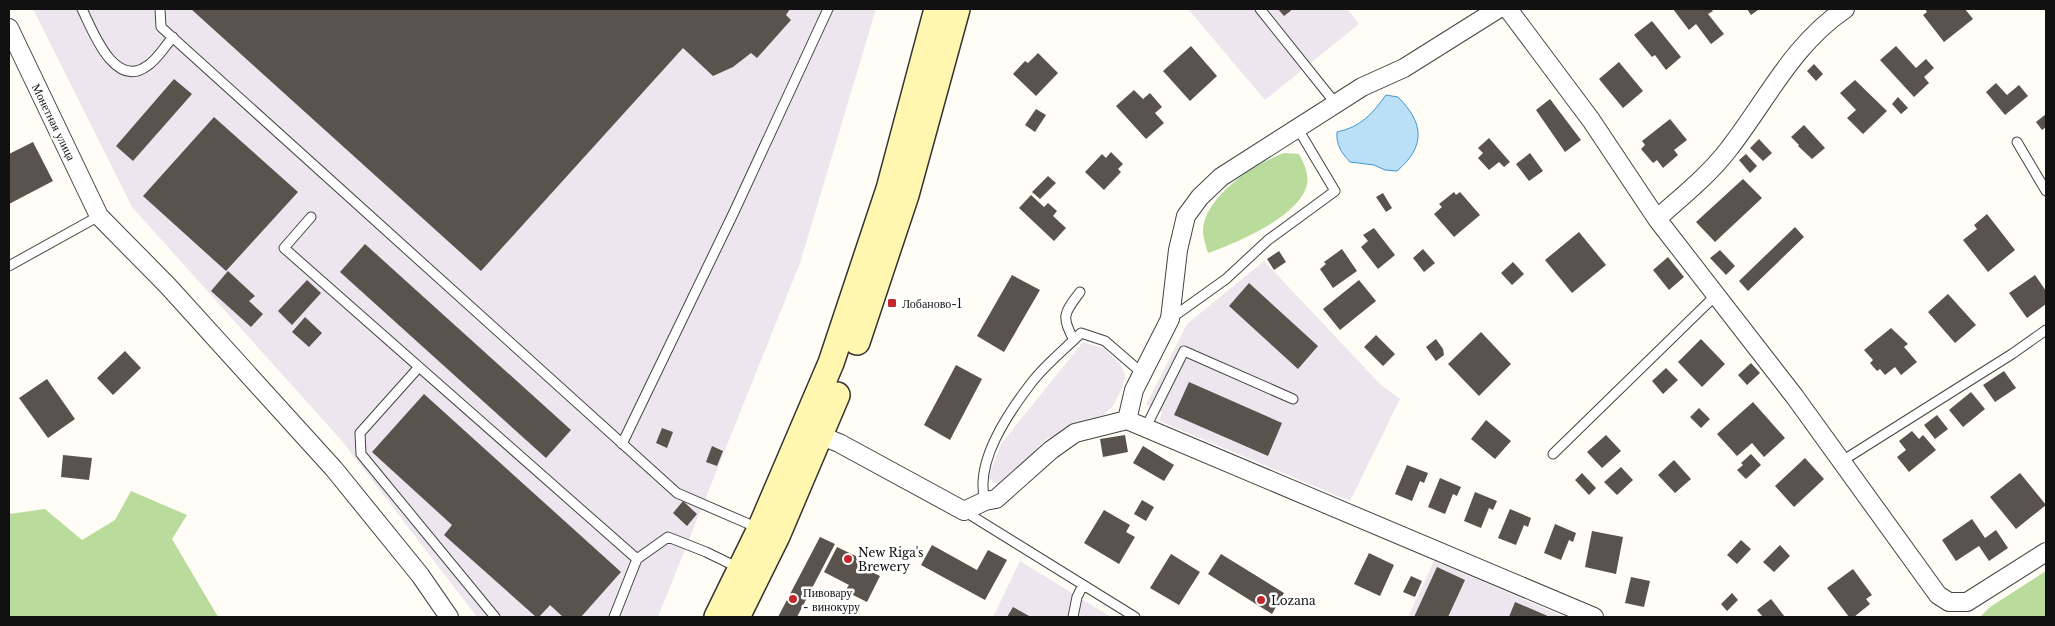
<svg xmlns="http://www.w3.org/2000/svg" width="2055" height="626" viewBox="0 0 2055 626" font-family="'Libre Baskerville',serif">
<rect width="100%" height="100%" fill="#fffdf5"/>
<path fill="#eee6ef" d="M 33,9 L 876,9 L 800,263 L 658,617 L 477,617 L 342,441 L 132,207 Z
M 1188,9 L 1347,9 L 1359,24 L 1265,100 Z
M 1264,261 L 1380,384 L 1400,399 L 1350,501 L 1159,421 L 1162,412 L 1146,405 L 1187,324 Z
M 1083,342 L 1103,348 L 1121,365 L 1125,376 L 1122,388 L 1113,406 L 1102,416 L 1079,423 L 1045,440 L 1002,487 L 988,478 L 1001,444 Z
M 1020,561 L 1111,617 L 993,617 Z
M 1434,561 L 1565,617 L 1408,617 Z"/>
<path fill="#b9dc9c" d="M 1284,153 L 1299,154 C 1304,163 1309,174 1307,184 C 1301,216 1236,243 1208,253 C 1205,243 1201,233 1204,223 C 1212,192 1256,163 1284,153 Z
M 131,491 L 187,515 L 172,539 L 218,617 L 9,617 L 9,514 L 45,509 L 82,540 L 115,520 Z
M 2046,571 L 2046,617 L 1980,617 L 1990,607 Z"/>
<path fill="#b9e0f7" stroke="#3f96cf" d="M 1386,95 L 1398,97 C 1424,123 1426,146 1397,171 L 1385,170 L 1374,165 L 1350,162 C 1341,152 1336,145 1337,132 C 1361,127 1372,114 1386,95 Z"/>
<path fill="#5a524d" d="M 191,9 L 790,9 L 786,15 L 791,20 L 757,58 L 751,53 L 733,67 L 713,76 L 683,48 L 481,271 Z
M 1278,9 L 1293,9 L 1284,16 Z
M 1673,9 L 1711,9 L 1713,11 L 1708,14 L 1724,34 L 1711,44 L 1696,24 L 1689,30 Z
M 1747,9 L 1758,9 L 1758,10 L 1751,15 Z
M 1925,9 L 1965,9 L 1973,19 L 1944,42 L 1923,15 L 1927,12 Z
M 1652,21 L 1681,57 L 1666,70 L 1655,55 L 1652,57 L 1634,35 Z
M 1191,46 L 1217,76 L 1190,101 L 1163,71 Z
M 1896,46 L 1916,68 L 1926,59 L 1934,68 L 1924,77 L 1929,83 L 1914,97 L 1880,60 Z
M 1038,53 L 1058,73 L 1036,96 L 1013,74 L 1025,61 L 1028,63 Z
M 1619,62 L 1643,91 L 1623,108 L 1599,79 Z
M 1814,64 L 1823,74 L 1816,81 L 1807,71 Z
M 174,79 L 192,94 L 133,161 L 116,146 Z
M 1855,80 L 1887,111 L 1863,134 L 1847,118 L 1856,110 L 1840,93 Z
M 1996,83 L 2007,95 L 2019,85 L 2028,96 L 2005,115 L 1986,92 Z
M 1134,90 L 1143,99 L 1150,93 L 1162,107 L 1155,113 L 1164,123 L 1146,139 L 1116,106 Z
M 1898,97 L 1908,108 L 1901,114 L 1892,104 Z
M 1550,99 L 1581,140 L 1565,152 L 1536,110 Z
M 1036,109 L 1046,115 L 1035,132 L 1025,125 Z
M 2046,114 L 2046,127 L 2042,130 L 2036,122 Z
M 214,117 L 298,192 L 226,271 L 143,196 Z
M 1670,119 L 1687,140 L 1674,150 L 1678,155 L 1663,168 L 1657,160 L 1653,163 L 1641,149 L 1645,145 L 1642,141 Z
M 1804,125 L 1825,148 L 1812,159 L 1798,146 L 1799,145 L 1791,137 Z
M 1489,138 L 1510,162 L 1504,167 L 1499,162 L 1489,170 L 1478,158 L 1483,153 L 1478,148 Z
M 1759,139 L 1772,153 L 1763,161 L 1750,148 Z
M 33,142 L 53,181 L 9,204 L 9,154 Z
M 1111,152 L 1123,164 L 1118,169 L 1121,172 L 1104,190 L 1085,172 L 1102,154 L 1106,158 Z
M 1530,153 L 1543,171 L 1529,181 L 1516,164 Z
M 1746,154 L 1757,166 L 1750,173 L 1739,160 Z
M 1048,176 L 1056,183 L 1040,199 L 1032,192 Z
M 1743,179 L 1762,198 L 1715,242 L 1696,222 Z
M 1454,192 L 1456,195 L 1460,192 L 1480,215 L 1454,237 L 1434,214 L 1442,207 L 1439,204 Z
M 1383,193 L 1392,208 L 1386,212 L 1376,197 Z
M 1031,195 L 1044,207 L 1048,203 L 1057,211 L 1053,216 L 1066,228 L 1054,241 L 1019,208 Z
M 1987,214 L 2015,250 L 1988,272 L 1963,240 L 1977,229 L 1974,225 Z
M 1795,227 L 1804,237 L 1748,291 L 1739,281 Z
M 1374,228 L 1395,255 L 1378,269 L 1361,247 L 1368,241 L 1363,235 Z
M 1579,232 L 1606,265 L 1572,293 L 1545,260 Z
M 365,244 L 571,430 L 546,458 L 340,272 Z
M 1342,249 L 1357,271 L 1333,288 L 1320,269 L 1326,264 L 1324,262 Z
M 1423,249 L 1435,263 L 1424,272 L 1413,258 Z
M 1720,250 L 1735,266 L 1726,275 L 1710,258 Z
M 1279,251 L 1286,262 L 1274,270 L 1267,259 Z
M 1668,257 L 1684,277 L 1669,290 L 1653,270 Z
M 1513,262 L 1524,274 L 1512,285 L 1501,273 Z
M 228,271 L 255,296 L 249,301 L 263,314 L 251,327 L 211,291 Z
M 1012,275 L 1040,290 L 1004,352 L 977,336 Z
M 2035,275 L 2046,291 L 2046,304 L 2027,318 L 2009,293 Z
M 307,280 L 321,293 L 292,325 L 278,311 Z
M 1359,280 L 1376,301 L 1340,330 L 1323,309 Z
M 1249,283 L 1318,346 L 1298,369 L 1229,306 Z
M 1948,294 L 1976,325 L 1955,343 L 1928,312 Z
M 305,317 L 322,333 L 309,347 L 292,332 Z
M 1891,328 L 1908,344 L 1904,347 L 1917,362 L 1901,375 L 1895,367 L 1885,375 L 1880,369 L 1877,371 L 1870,363 L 1873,360 L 1864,350 Z
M 1481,332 L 1511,364 L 1479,396 L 1448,364 Z
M 1376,335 L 1395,354 L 1383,366 L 1364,347 Z
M 1436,339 L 1443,349 L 1444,355 L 1436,361 L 1426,347 Z
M 1701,339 L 1725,364 L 1702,387 L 1678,362 Z
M 125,351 L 141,368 L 113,395 L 97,378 Z
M 1751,363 L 1760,373 L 1747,385 L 1738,375 Z
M 956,365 L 982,379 L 950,440 L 924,425 Z
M 1666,368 L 1678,380 L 1663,394 L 1652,381 Z
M 2004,371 L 2016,388 L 1995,402 L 1983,385 Z
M 47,379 L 75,419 L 48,438 L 19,398 Z
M 1189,382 L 1282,423 L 1268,456 L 1174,415 Z
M 1971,392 L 1985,409 L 1963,427 L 1949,410 Z
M 424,394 L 621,572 L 581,617 L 563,617 L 550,605 L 539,617 L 536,617 L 444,535 L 452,525 L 372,452 Z
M 1753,402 L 1785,438 L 1764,457 L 1752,443 L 1737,456 L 1717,434 Z
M 1699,408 L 1710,419 L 1701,428 L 1690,417 Z
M 1937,415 L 1948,429 L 1935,439 L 1924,425 Z
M 1486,420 L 1511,441 L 1495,459 L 1471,439 Z
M 662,428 L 673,432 L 667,448 L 656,443 Z
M 1912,431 L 1919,439 L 1923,435 L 1936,450 L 1909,472 L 1897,457 L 1906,450 L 1899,441 Z
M 1125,435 L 1128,452 L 1103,457 L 1100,439 Z
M 1606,435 L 1621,451 L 1602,468 L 1587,452 Z
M 712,446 L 723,451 L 717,466 L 706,462 Z
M 1143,446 L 1174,465 L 1164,481 L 1133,463 Z
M 1751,454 L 1761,465 L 1746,479 L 1737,470 L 1743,465 L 1741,463 Z
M 63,455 L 92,458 L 89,480 L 61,477 Z
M 1805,458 L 1824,479 L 1794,507 L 1775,486 Z
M 1674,460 L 1691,479 L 1675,493 L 1658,475 Z
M 1407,465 L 1428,473 L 1424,483 L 1420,481 L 1412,501 L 1395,494 Z
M 1621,467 L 1633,480 L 1617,495 L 1604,482 Z
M 1582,473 L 1596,488 L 1589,495 L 1575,480 Z
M 2020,473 L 2046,505 L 2016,529 L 1990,497 Z
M 1440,478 L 1461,487 L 1457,496 L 1453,494 L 1445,514 L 1428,507 Z
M 1475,492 L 1497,501 L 1493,510 L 1489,508 L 1481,528 L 1464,521 Z
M 1142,500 L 1154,507 L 1146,521 L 1134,514 Z
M 683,501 L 697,514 L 687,526 L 673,513 Z
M 1510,509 L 1531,518 L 1528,527 L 1524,525 L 1516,545 L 1498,538 Z
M 1104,510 L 1130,525 L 1126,532 L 1135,537 L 1119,564 L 1084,543 Z
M 1972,519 L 1985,538 L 1996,530 L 2008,548 L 1989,561 L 1979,546 L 1956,561 L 1942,540 Z
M 1555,524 L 1576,533 L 1573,542 L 1569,540 L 1561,560 L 1544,553 Z
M 1592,531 L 1623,537 L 1616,574 L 1585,567 Z
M 820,537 L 835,544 L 797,617 L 778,617 Z
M 1741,540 L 1751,549 L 1737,564 L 1727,555 Z
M 932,545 L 977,570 L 988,550 L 1007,560 L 985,600 L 921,565 Z
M 1780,545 L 1790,556 L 1774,572 L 1763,562 Z
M 837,547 L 862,559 L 859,566 L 880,576 L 867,602 L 845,591 L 849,585 L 824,572 Z
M 1369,553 L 1394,565 L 1380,596 L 1354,584 Z
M 1171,554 L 1200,572 L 1179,605 L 1150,588 Z
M 1221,554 L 1284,593 L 1272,614 L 1208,574 Z
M 1437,567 L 1465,580 L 1448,617 L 1414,617 Z
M 1853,569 L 1872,595 L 1866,599 L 1870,604 L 1854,617 L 1849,617 L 1827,588 Z
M 1411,576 L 1422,581 L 1415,597 L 1403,592 Z
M 1631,577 L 1650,581 L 1644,607 L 1625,603 Z
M 1732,593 L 1738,600 L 1727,611 L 1721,604 Z
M 1771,599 L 1785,617 L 1763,617 L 1757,610 Z
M 1515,602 L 1550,617 L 1509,617 Z
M 1013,607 L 1031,617 L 1007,617 Z"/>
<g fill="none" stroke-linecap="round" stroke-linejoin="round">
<defs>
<path id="service" d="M 82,9 C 92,29 114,90 147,66 C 157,60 165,46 173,37
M 160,9 L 161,27 L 677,493 L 758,528
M 1260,9 L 1336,104
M 2017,142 L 2046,191
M 311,217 L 284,248 L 637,559 L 668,537 L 706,552 L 739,568
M 9,266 L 99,216
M 1170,319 L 1226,279 L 1268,240 L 1335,191 L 1298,129
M 1074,340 C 1060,316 1065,312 1080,292
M 419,367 L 360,433 L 361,454 L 495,617
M 1146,427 L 1184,351 L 1293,399
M 622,444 L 734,212 L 828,9
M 1553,454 L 1715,296
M 1842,461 L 2012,354 L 2046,330
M 985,501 C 974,462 1009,412 1032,382 C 1046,364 1065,349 1081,333 L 1105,341 L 1142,373
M 964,511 L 1135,617
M 614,617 L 637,559
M 1073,617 L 1077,597 L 1083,585"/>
<path id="minor" d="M 1498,9 L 1404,68 L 1362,87 L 1221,177 L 1200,197 L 1186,216 L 1178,250 L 1170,319 L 1134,390 L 1127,420 L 1594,617
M 1508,9 L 1591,120 L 1657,219 L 1795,397 L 1938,595 L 1949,602 L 1967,602 L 2046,552
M 9,28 L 99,216 L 168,286 L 334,469 L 420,575 L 449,617
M 1657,219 C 1681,197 1708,176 1728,150 C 1767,100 1792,45 1845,9
M 809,431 L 839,443 L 964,511 L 985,501 L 996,499 L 1051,450 L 1075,433 L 1127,420"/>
<path id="secondary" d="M 857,342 L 906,195 L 957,9
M 717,617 L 760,529 L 831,363 L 889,189 L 937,9
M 737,617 L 777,536 L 837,395"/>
</defs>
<use href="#service" stroke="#444" stroke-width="11"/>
<use href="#minor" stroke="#444" stroke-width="20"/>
<use href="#secondary" stroke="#333" stroke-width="28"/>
<use href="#service" stroke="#fff" stroke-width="9"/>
<use href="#minor" stroke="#fff" stroke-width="18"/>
<use href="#secondary" stroke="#fff6b0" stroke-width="25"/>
</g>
<g fill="#c4262e" stroke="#fff" stroke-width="2">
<rect x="887" y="298" width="10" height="10" rx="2.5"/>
<circle cx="848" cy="559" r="5"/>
<circle cx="793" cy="599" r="5"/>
<circle cx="1261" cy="600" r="5"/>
</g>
<g text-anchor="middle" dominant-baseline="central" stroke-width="5" stroke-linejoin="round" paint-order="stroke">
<g font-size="12" fill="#111" stroke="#fff">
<text transform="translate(54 122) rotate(64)">Монетная улица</text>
</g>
<g font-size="12" fill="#111" stroke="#fff" text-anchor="start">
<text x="902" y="303">Лобаново-1</text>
<text x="858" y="552">New Riga's<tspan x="858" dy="14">Brewery</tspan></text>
<text x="803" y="592">Пивовару<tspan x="803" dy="14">- винокуру</tspan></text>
<text x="1271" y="600">Lozana</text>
</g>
</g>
<rect width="2055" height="626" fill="none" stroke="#111111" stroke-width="20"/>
</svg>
